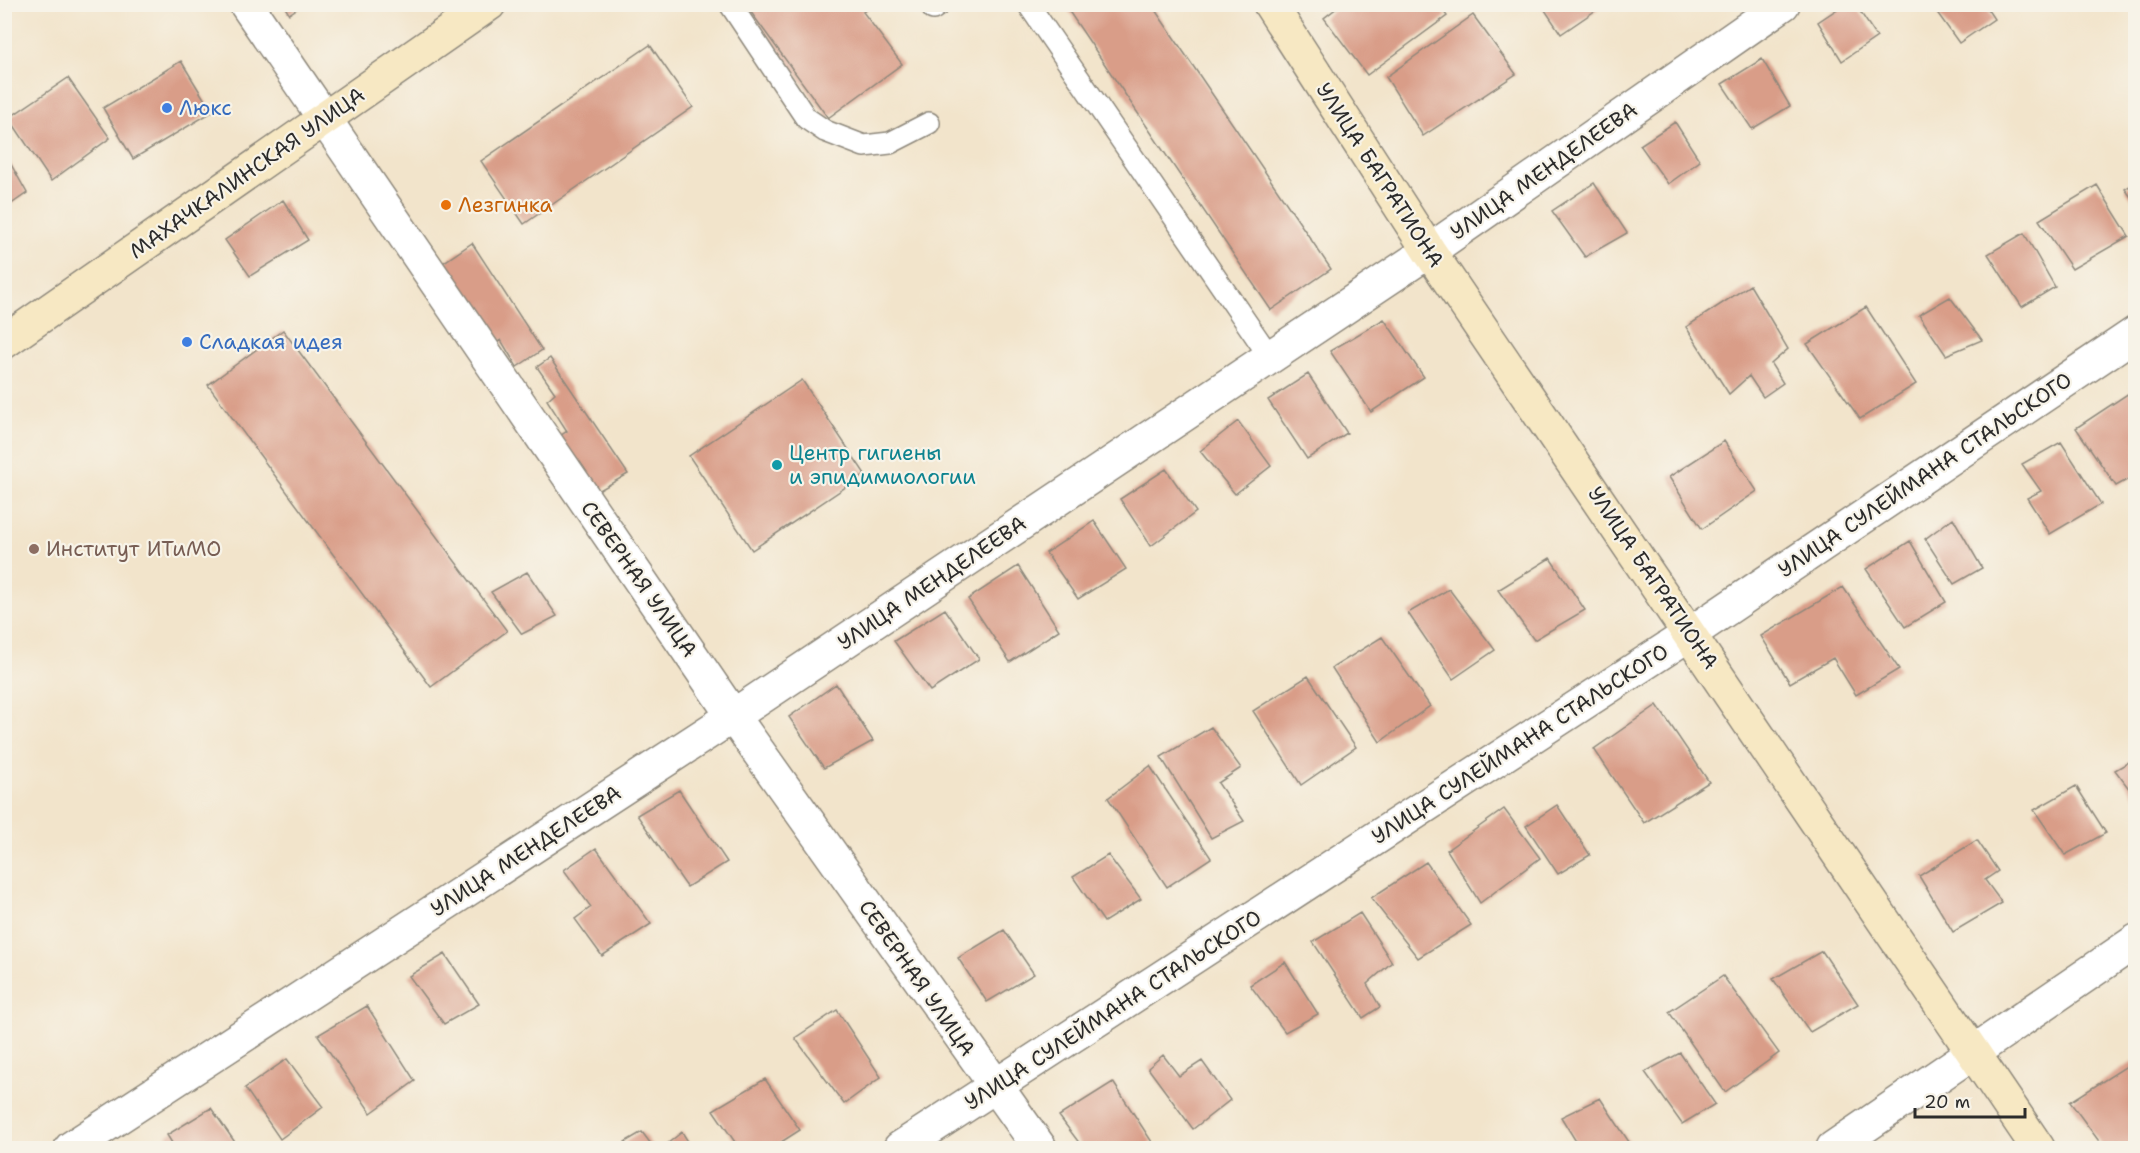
<svg xmlns="http://www.w3.org/2000/svg" width="2140" height="1153" viewBox="0 0 2140 1153" font-family="'Shantell Sans',sans-serif">
<rect width="100%" height="100%" fill="#f7f3e8"/>
<filter id="ink" filterUnits="userSpaceOnUse"><feTurbulence type="fractalNoise" baseFrequency=".0167" numOctaves="2"/><feDisplacementMap in="SourceGraphic" scale="12" xChannelSelector="R" yChannelSelector="G"/><feConvolveMatrix kernelMatrix="1 2 1 2 8 2 1 2 1" color-interpolation-filters="sRGB"/></filter>
<filter id="wash" filterUnits="userSpaceOnUse"><feTurbulence type="fractalNoise" baseFrequency=".008" numOctaves="4" result="noise"/><feDisplacementMap in="SourceGraphic" scale="24" xChannelSelector="R" yChannelSelector="G"/><feGaussianBlur stdDeviation="1.35" result="paint"/><feColorMatrix in="noise" values="0 0 0 0 0 0 0 0 0 0 0 0 0 0 0 0 0 1.4 0 .05"/><feComposite in="paint" operator="in"/></filter>
<g filter="url(#wash)">
<rect width="100%" height="100%" fill="#f2e4cb"/>
<g id="blocks">
<path fill="#d99d88" d="M 283,4 L 304,4 L 289,14 Z
M 745,4 L 873,4 L 863,12 L 902,64 L 828,118 Z
M 1064,4 L 1151,4 L 1331,269 L 1271,310 Z
M 1342,4 L 1438,4 L 1447,16 L 1367,75 L 1324,18 Z
M 1541,4 L 1597,4 L 1599,8 L 1561,34 Z
M 1845,4 L 1855,4 L 1877,37 L 1842,61 L 1818,22 Z
M 1931,4 L 1984,4 L 1994,19 L 1959,43 Z
M 1473,15 L 1516,74 L 1423,136 L 1386,77 Z
M 650,45 L 693,107 L 524,224 L 481,161 Z
M 1762,59 L 1790,106 L 1752,129 L 1722,84 Z
M 181,61 L 212,112 L 133,159 L 103,108 Z
M 68,78 L 110,138 L 51,181 L 9,118 Z
M 1675,122 L 1700,161 L 1668,184 L 1640,145 Z
M 4,152 L 27,193 L 4,209 Z
M 2136,182 L 2136,204 L 2125,189 Z
M 1594,183 L 1627,233 L 1585,257 L 1552,211 Z
M 2097,185 L 2129,236 L 2072,269 L 2039,220 Z
M 283,200 L 308,240 L 250,276 L 225,240 Z
M 2024,233 L 2055,287 L 2022,307 L 1988,254 Z
M 472,243 L 542,350 L 517,367 L 501,340 L 493,345 L 440,265 Z
M 1750,285 L 1788,349 L 1771,364 L 1783,383 L 1763,397 L 1749,376 L 1729,394 L 1686,327 Z
M 1950,297 L 1982,340 L 1946,355 L 1919,315 Z
M 1866,307 L 1916,384 L 1860,419 L 1807,344 Z
M 1384,319 L 1424,377 L 1371,412 L 1330,351 Z
M 283,330 L 507,631 L 431,687 L 208,385 Z
M 550,358 L 628,474 L 591,495 L 557,438 L 567,431 L 547,400 L 555,393 L 537,367 Z
M 1308,374 L 1347,433 L 1307,459 L 1268,400 Z
M 802,380 L 865,474 L 752,550 L 689,456 Z
M 2132,391 L 2136,397 L 2136,475 L 2116,486 L 2076,428 Z
M 1238,421 L 1271,466 L 1235,494 L 1200,451 Z
M 1724,441 L 1757,491 L 1702,529 L 1669,477 Z
M 2061,442 L 2101,504 L 2050,534 L 2027,498 L 2041,491 L 2022,464 Z
M 1166,469 L 1196,512 L 1151,546 L 1120,499 Z
M 1953,518 L 1982,568 L 1954,584 L 1925,539 Z
M 1094,521 L 1126,569 L 1078,599 L 1046,553 Z
M 1910,541 L 1946,602 L 1905,627 L 1866,569 Z
M 1550,558 L 1585,610 L 1534,640 L 1498,590 Z
M 1018,566 L 1059,630 L 1010,662 L 968,599 Z
M 527,572 L 557,616 L 522,634 L 491,592 Z
M 1843,587 L 1899,669 L 1856,695 L 1833,658 L 1790,683 L 1761,636 Z
M 1449,589 L 1495,650 L 1453,679 L 1408,613 Z
M 945,609 L 979,659 L 930,691 L 894,641 Z
M 1382,637 L 1430,706 L 1380,742 L 1332,668 Z
M 1308,676 L 1356,747 L 1301,785 L 1253,711 Z
M 836,684 L 873,741 L 824,768 L 789,717 Z
M 1657,705 L 1709,782 L 1644,823 L 1594,749 Z
M 1211,727 L 1241,768 L 1218,783 L 1244,821 L 1211,838 L 1161,757 Z
M 2136,758 L 2136,798 L 2115,770 Z
M 1150,766 L 1211,858 L 1167,887 L 1108,798 Z
M 2076,786 L 2106,833 L 2065,855 L 2034,810 Z
M 679,790 L 727,862 L 687,887 L 637,815 Z
M 1557,805 L 1590,855 L 1558,874 L 1526,826 Z
M 1504,809 L 1540,858 L 1480,903 L 1447,850 Z
M 1977,840 L 1998,871 L 1985,880 L 2002,903 L 1953,932 L 1919,876 Z
M 596,848 L 651,924 L 602,956 L 575,919 L 591,907 L 564,870 Z
M 1108,855 L 1141,899 L 1104,922 L 1073,877 Z
M 1426,862 L 1471,925 L 1418,958 L 1371,898 Z
M 1360,913 L 1392,962 L 1367,984 L 1380,1007 L 1363,1018 L 1313,942 Z
M 1004,930 L 1034,974 L 987,1002 L 958,958 Z
M 1822,951 L 1858,1004 L 1810,1032 L 1773,979 Z
M 445,954 L 479,1004 L 444,1024 L 409,976 Z
M 1285,962 L 1318,1014 L 1285,1032 L 1250,985 Z
M 1723,976 L 1779,1053 L 1725,1092 L 1669,1012 Z
M 367,1006 L 415,1081 L 371,1113 L 318,1035 Z
M 837,1010 L 881,1077 L 844,1104 L 795,1038 Z
M 1680,1053 L 1715,1104 L 1682,1124 L 1645,1072 Z
M 1163,1055 L 1179,1076 L 1202,1061 L 1230,1100 L 1193,1129 L 1148,1068 Z
M 287,1059 L 323,1107 L 280,1139 L 245,1088 Z
M 2136,1060 L 2136,1148 L 2104,1148 L 2070,1102 Z
M 765,1079 L 800,1130 L 772,1148 L 739,1148 L 713,1110 Z
M 1113,1082 L 1152,1142 L 1142,1148 L 1083,1148 L 1059,1116 Z
M 1600,1098 L 1633,1148 L 1580,1148 L 1561,1117 Z
M 211,1108 L 239,1148 L 175,1148 L 167,1135 Z
M 642,1132 L 654,1148 L 629,1148 L 625,1142 Z
M 682,1132 L 692,1148 L 662,1148 Z"/>
</g>
</g>
<g filter="url(#ink)">
<use href="#blocks" fill-opacity="0" stroke="#8e887b" stroke-width="1.5"/>
<g fill="none" stroke-linecap="round" stroke-linejoin="round">
<defs>
<path id="lane" d="M 730,4 L 806,118 L 825,131 L 864,146 L 890,143 L 929,123
M 1028,4 L 1270,357
M 933,9 L 940,4"/>
<path id="street" d="M 246,4 L 733,716 L 1040,1148
M 71,1148 L 733,716 L 1429,251 L 1783,4
M 900,1148 L 1691,633 L 2136,333
M 1833,1148 L 2136,941"/>
<path id="secondary" d="M 1270,4 L 1429,251 L 2038,1148
M 4,342 L 489,4"/>
</defs>
<use href="#lane" stroke="#8e887b" stroke-width="24"/>
<use href="#street" stroke="#8e887b" stroke-width="36"/>
<use href="#secondary" stroke="#8e887b" stroke-width="36"/>
<use href="#lane" stroke="#fff" stroke-width="21"/>
<use href="#street" stroke="#fff" stroke-width="33"/>
<use href="#secondary" stroke="#f7e8c3" stroke-width="33"/>
</g>
</g>
<g fill="#3f7fe0" stroke="#f7f3e8" stroke-width="2">
<circle cx="167" cy="108" r="6"/>
<circle cx="187" cy="342" r="6"/>
</g>
<circle fill="#e8710a" stroke="#f7f3e8" stroke-width="2" cx="446" cy="205" r="6"/>
<circle fill="#0f9aa8" stroke="#f7f3e8" stroke-width="2" cx="777" cy="465" r="6"/>
<circle fill="#8d6e63" stroke="#f7f3e8" stroke-width="2" cx="34" cy="549" r="6"/>
<g text-anchor="middle" dominant-baseline="central" stroke-width="4.5" stroke-linejoin="round" paint-order="stroke">
<g font-size="21" fill="#366cbe" stroke="#f7f3e8" text-anchor="start">
<text x="179" y="108">Люкс</text>
<text x="199" y="342">Сладкая идея</text>
</g>
<g font-size="21" fill="#2b2b2b" stroke="#f7f3e8">
<text transform="translate(1544 171) rotate(-35)">УЛИЦА МЕНДЕЛЕЕВА</text>
<text transform="translate(247 173) rotate(-35)">МАХАЧКАЛИНСКАЯ УЛИЦА</text>
<text transform="translate(1380 175) rotate(57)">УЛИЦА БАГРАТИОНА</text>
<text transform="translate(1925 475) rotate(-34)">УЛИЦА СУЛЕЙМАНА СТАЛЬСКОГО</text>
<text transform="translate(1653 578) rotate(56)">УЛИЦА БАГРАТИОНА</text>
<text transform="translate(639 579) rotate(55)">СЕВЕРНАЯ УЛИЦА</text>
<text transform="translate(932 583) rotate(-34)">УЛИЦА МЕНДЕЛЕЕВА</text>
<text transform="translate(1520 744) rotate(-33)">УЛИЦА СУЛЕЙМАНА СТАЛЬСКОГО</text>
<text transform="translate(526 851) rotate(-33)">УЛИЦА МЕНДЕЛЕЕВА</text>
<text transform="translate(917 978) rotate(55)">СЕВЕРНАЯ УЛИЦА</text>
<text transform="translate(1113 1010) rotate(-33)">УЛИЦА СУЛЕЙМАНА СТАЛЬСКОГО</text>
</g>
<g font-size="21" fill="#c56008" stroke="#f7f3e8" text-anchor="start">
<text x="458" y="205">Лезгинка</text>
</g>
<g font-size="21" fill="#0d838f" stroke="#f7f3e8" text-anchor="start">
<text x="789" y="453">Центр гигиены<tspan x="789" dy="24">и эпидимиологии</tspan></text>
</g>
<g font-size="21" fill="#785e54" stroke="#f7f3e8" text-anchor="start">
<text x="46" y="549">Институт ИТиМО</text>
</g>
</g>
<rect width="2140" height="1153" fill="none" stroke="#f7f3e8" stroke-width="24"/>
<path d="M1915 1108v9h110v-9" fill="none" stroke="#2b2b2b" stroke-width="3"/>
<text x="1924" y="1108" font-size="18" fill="#2b2b2b" stroke="#f7f3e8" stroke-width="4.5" paint-order="stroke">20 m</text>
</svg>
